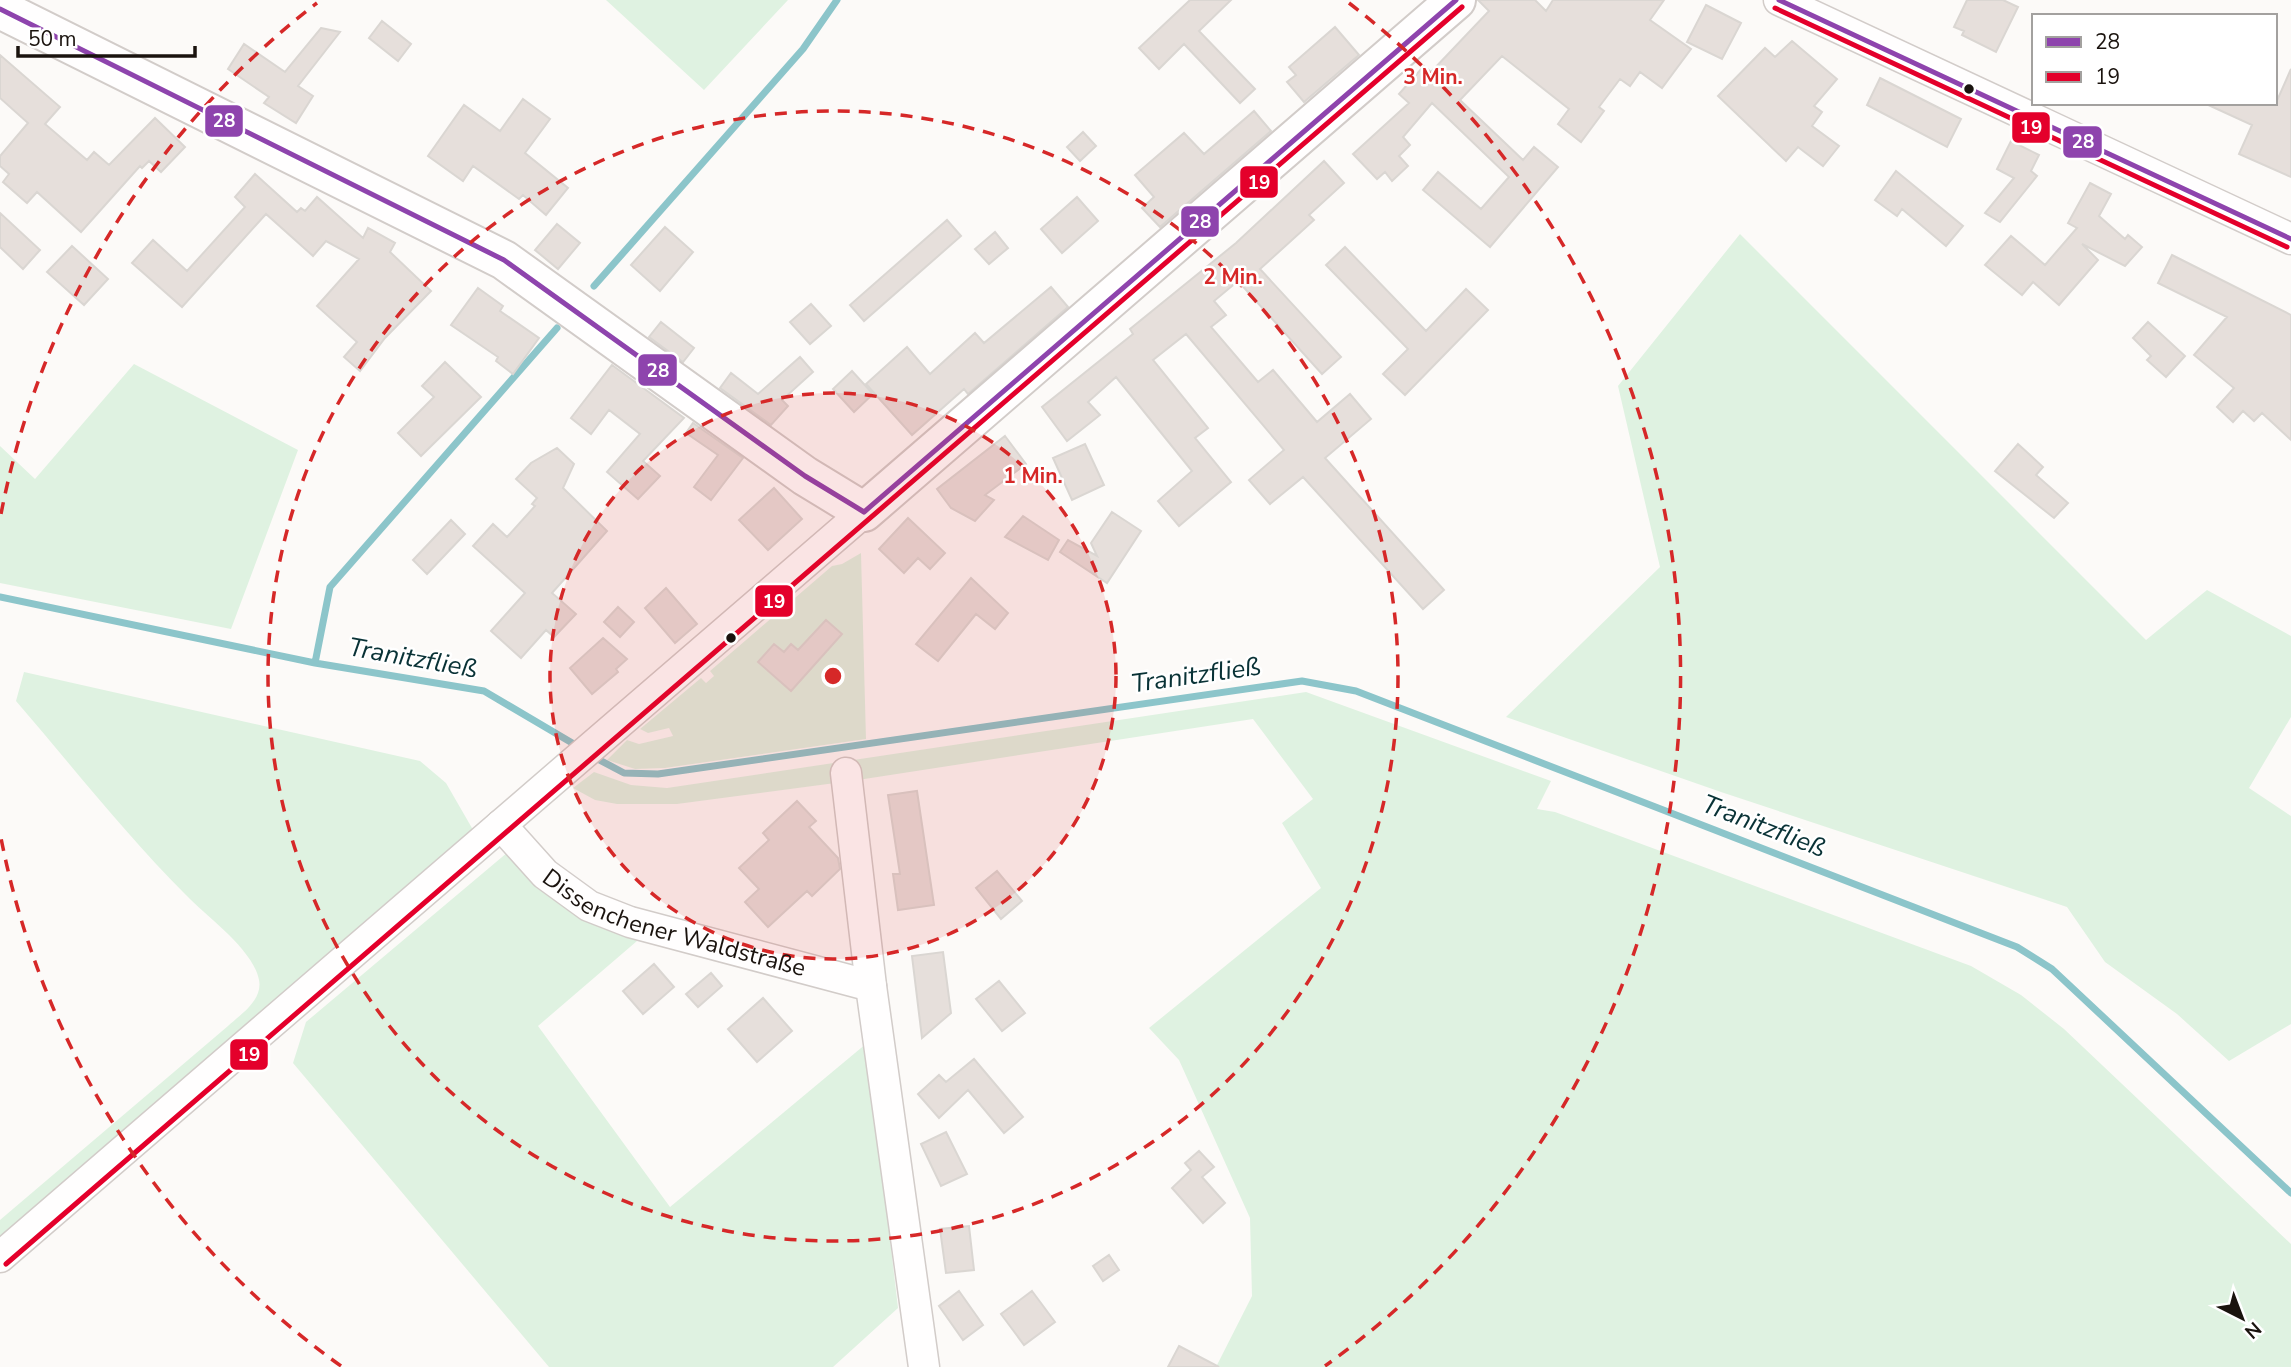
<svg xmlns="http://www.w3.org/2000/svg" width="2291" height="1367" viewBox="0 0 2291 1367" font-family="'Nunito Sans',sans-serif">
<rect width="100%" height="100%" fill="#fcfaf8"/>
<path fill="#dff2e1" d="M 606,0 L 788,0 L 704,90 Z
M 1740,234 L 2146,640 L 2207,590 L 2291,636 L 2291,717 L 2249,788 L 2291,816 L 2291,1024 L 2229,1061 L 2177,1014 L 2105,962 L 2067,907 L 1721,792 L 1506,717 L 1660,567 L 1618,386 Z
M 134,364 L 298,450 L 231,629 L 0,583 L 0,446 L 35,479 Z
M 861,553 L 866,739 L 665,768 L 635,769 L 607,760 L 627,740 L 639,744 L 673,736 L 669,728 L 648,733 L 640,729 L 701,678 L 706,683 L 714,676 L 710,671 L 832,566 L 842,564 Z
M 24,672 L 420,761 L 446,783 L 476,835 L 0,1237 L 0,1220 L 228,1026 C 241,1014 263,1000 259,980 C 253,949 207,917 186,895 C 126,835 72,766 16,701 Z
M 1306,692 L 1551,781 L 1537,809 L 1555,812 L 1971,966 L 2021,995 L 2064,1029 L 2291,1244 L 2291,1367 L 1216,1367 L 1252,1296 L 1250,1218 L 1179,1060 L 1149,1028 L 1321,888 L 1282,823 L 1313,799 L 1253,719 L 858,780 L 677,804 L 617,804 L 595,800 L 573,788 L 594,772 L 631,785 L 667,788 Z
M 508,852 L 585,918 L 637,941 L 538,1026 L 670,1207 L 867,1043 L 898,1308 L 833,1367 L 549,1367 L 293,1063 L 306,1022 Z"/>
<g fill="none" stroke-linecap="round" stroke-linejoin="round">
<path stroke="#8cc5ca" stroke-width="7" d="M 594,286 L 803,49 L 837,0
M 0,597 L 315,663 L 484,691 L 579,747
M 315,663 L 330,587 L 557,328
M 592,756 L 624,773 L 658,774 L 1302,681 L 1356,691 L 2017,947 L 2052,969 L 2291,1193"/>
</g>
<path fill="#e6dfdb" stroke="#dad6d2" stroke-width="2" d="M 1190,0 L 1231,0 L 1199,31 L 1255,89 L 1240,103 L 1184,44 L 1159,69 L 1139,48 Z
M 1478,0 L 1535,0 L 1546,11 L 1553,0 L 1664,0 L 1650,20 L 1691,49 L 1662,88 L 1640,72 L 1630,86 L 1620,79 L 1599,107 L 1604,111 L 1581,142 L 1558,124 L 1569,109 L 1502,56 L 1460,100 L 1523,160 L 1534,147 L 1558,167 L 1490,247 L 1423,190 L 1438,172 L 1481,209 L 1509,177 L 1432,103 L 1403,137 L 1410,145 L 1399,156 L 1408,166 L 1392,181 L 1385,172 L 1377,179 L 1353,154 L 1409,103 L 1399,94 L 1424,66 L 1431,72 L 1489,11 Z
M 1967,0 L 2003,0 L 2018,7 L 1996,52 L 1962,35 L 1964,31 L 1954,27 Z
M 1706,5 L 1741,23 L 1722,59 L 1687,42 Z
M 382,21 L 411,44 L 398,61 L 369,38 Z
M 1335,27 L 1359,55 L 1304,102 L 1287,82 L 1296,75 L 1289,67 Z
M 321,28 L 340,32 L 298,86 L 313,96 L 296,123 L 264,103 L 269,97 L 228,69 L 244,44 L 285,72 Z
M 1792,41 L 1837,79 L 1814,106 L 1822,112 L 1812,126 L 1839,146 L 1823,166 L 1798,147 L 1786,161 L 1718,96 L 1765,48 L 1775,57 Z
M 0,55 L 60,107 L 45,124 L 87,160 L 94,152 L 109,165 L 155,118 L 185,147 L 161,172 L 149,161 L 142,168 L 140,166 L 81,232 L 37,192 L 27,203 L 3,182 L 9,174 L 0,166 L 0,156 L 28,123 L 0,98 Z
M 2291,69 L 2291,177 L 2239,154 L 2252,125 L 2204,103 L 2276,103 Z
M 1880,78 L 1961,119 L 1947,147 L 1867,105 Z
M 523,99 L 550,119 L 525,153 L 568,188 L 546,215 L 523,195 L 519,199 L 473,166 L 463,181 L 428,156 L 464,105 L 500,131 Z
M 1254,111 L 1271,131 L 1160,227 L 1142,208 L 1154,197 L 1135,175 L 1184,133 L 1204,154 Z
M 1083,132 L 1096,146 L 1080,161 L 1067,147 Z
M 2011,141 L 2039,155 L 2031,171 L 2037,176 L 2000,222 L 1985,213 L 2014,178 L 1997,169 Z
M 1324,161 L 1344,183 L 1309,215 L 1314,220 L 1260,269 L 1341,357 L 1322,374 L 1238,281 L 1214,301 L 1226,315 L 1211,327 L 1258,382 L 1273,370 L 1317,422 L 1350,394 L 1371,419 L 1325,458 L 1444,590 L 1423,609 L 1303,477 L 1270,504 L 1249,480 L 1284,450 L 1186,334 L 1153,360 L 1208,428 L 1195,438 L 1231,482 L 1179,526 L 1158,501 L 1192,471 L 1116,377 L 1088,402 L 1100,415 L 1067,441 L 1042,407 L 1133,334 L 1130,329 L 1236,243 Z
M 1896,171 L 1963,226 L 1946,246 L 1902,209 L 1897,216 L 1875,200 Z
M 255,174 L 297,212 L 301,208 L 305,211 L 317,197 L 363,238 L 368,228 L 395,243 L 390,252 L 431,291 L 385,338 L 360,371 L 344,357 L 357,342 L 317,306 L 359,259 L 326,241 L 313,256 L 266,214 L 182,307 L 132,263 L 153,240 L 187,271 L 245,207 L 235,197 Z
M 2090,183 L 2111,194 L 2099,216 L 2125,239 L 2128,235 L 2142,247 L 2125,266 L 2082,244 L 2098,260 L 2059,305 L 2033,282 L 2022,295 L 1985,265 L 2011,236 L 2045,265 L 2077,228 L 2068,223 Z
M 1077,197 L 1098,221 L 1062,253 L 1041,229 Z
M 0,213 L 40,250 L 23,269 L 0,247 Z
M 947,220 L 961,236 L 864,321 L 850,305 Z
M 557,224 L 580,243 L 558,269 L 535,250 Z
M 665,227 L 693,252 L 660,291 L 631,265 Z
M 995,232 L 1008,248 L 989,264 L 975,249 Z
M 72,246 L 108,279 L 84,305 L 47,272 Z
M 1345,247 L 1426,331 L 1466,289 L 1488,310 L 1405,395 L 1383,374 L 1408,349 L 1326,265 Z
M 2172,255 L 2291,315 L 2291,440 L 2262,413 L 2254,421 L 2243,411 L 2233,422 L 2217,407 L 2234,388 L 2194,355 L 2227,317 L 2158,283 Z
M 1051,287 L 1068,307 L 968,394 L 964,389 L 912,435 L 866,384 L 907,347 L 930,374 L 975,333 L 984,343 Z
M 478,288 L 503,306 L 500,311 L 539,338 L 513,374 L 496,361 L 498,357 L 451,325 Z
M 811,304 L 831,326 L 810,344 L 790,322 Z
M 661,322 L 694,348 L 683,362 L 649,337 Z
M 2148,322 L 2185,356 L 2166,377 L 2147,360 L 2151,356 L 2133,338 Z
M 800,357 L 813,372 L 782,400 L 788,406 L 771,425 L 720,388 L 731,373 L 758,394 Z
M 445,362 L 481,397 L 421,456 L 398,433 L 434,397 L 422,386 Z
M 612,365 L 684,418 L 643,461 L 660,476 L 638,499 L 607,472 L 640,434 L 609,410 L 591,434 L 571,418 Z
M 852,371 L 873,394 L 854,412 L 833,389 Z
M 693,423 L 743,458 L 711,500 L 694,487 L 718,455 L 686,433 Z
M 1005,436 L 1026,464 L 985,495 L 994,500 L 975,521 L 951,508 L 937,489 Z
M 1085,444 L 1104,485 L 1072,500 L 1053,458 Z
M 2018,444 L 2043,467 L 2036,475 L 2068,503 L 2054,518 L 1995,471 Z
M 557,448 L 574,464 L 563,488 L 607,531 L 552,593 L 576,614 L 554,637 L 546,630 L 521,658 L 491,631 L 525,593 L 473,546 L 493,524 L 507,537 L 535,506 L 532,504 L 537,498 L 516,479 L 531,463 Z
M 774,488 L 802,519 L 768,550 L 739,520 Z
M 1112,512 L 1141,531 L 1107,583 L 1060,552 L 1068,540 L 1097,556 L 1091,543 Z
M 1023,516 L 1059,540 L 1048,560 L 1005,537 Z
M 908,518 L 945,553 L 930,569 L 918,558 L 904,573 L 879,549 Z
M 451,520 L 465,534 L 427,574 L 413,560 Z
M 971,578 L 1008,613 L 995,629 L 976,614 L 938,661 L 916,644 Z
M 666,588 L 697,624 L 675,643 L 645,608 Z
M 618,607 L 634,622 L 620,637 L 604,622 Z
M 826,620 L 842,634 L 791,691 L 758,662 L 774,644 L 784,652 L 791,644 L 798,650 Z
M 603,638 L 627,659 L 616,669 L 618,672 L 592,694 L 570,668 Z
M 917,791 L 934,905 L 898,910 L 893,874 L 900,874 L 888,795 Z
M 797,801 L 816,821 L 809,827 L 838,858 L 840,869 L 812,896 L 807,891 L 768,927 L 745,902 L 759,889 L 739,868 L 769,840 L 763,833 Z
M 997,871 L 1022,901 L 1001,919 L 976,888 Z
M 943,952 L 951,1013 L 922,1038 L 912,956 Z
M 654,964 L 674,987 L 643,1014 L 623,991 Z
M 711,973 L 722,986 L 698,1007 L 686,994 Z
M 999,981 L 1025,1013 L 1002,1031 L 976,999 Z
M 763,998 L 792,1031 L 757,1062 L 728,1029 Z
M 974,1059 L 1023,1117 L 1004,1133 L 968,1090 L 939,1118 L 918,1094 L 939,1075 L 946,1082 Z
M 946,1132 L 967,1174 L 941,1186 L 921,1144 Z
M 1199,1151 L 1214,1167 L 1202,1177 L 1225,1203 L 1203,1223 L 1172,1188 L 1191,1170 L 1185,1163 Z
M 969,1226 L 974,1270 L 946,1273 L 940,1229 Z
M 1109,1255 L 1119,1270 L 1103,1281 L 1093,1266 Z
M 959,1291 L 983,1325 L 963,1340 L 939,1306 Z
M 1032,1291 L 1055,1322 L 1024,1345 L 1001,1314 Z
M 1179,1346 L 1219,1367 L 1168,1367 Z"/>
<g fill="none" stroke-linecap="round" stroke-linejoin="round">
<defs>
<g id="minor">
<path d="M 1779,0 L 2291,239"/>
<path d="M 846,773 L 871,986"/>
<path id="s1" d="M 501,825 L 545,874 L 589,906 L 630,922 L 871,986 L 924,1367"/>
<path d="M 0,1257 L 864,512"/>
</g>
<path id="major" d="M 0,9 L 504,260 L 805,476 L 864,512 L 1456,0"/>
</defs>
<use href="#minor" stroke="#d2ccc9" stroke-width="33"/>
<use href="#major" stroke="#d2ccc9" stroke-width="42"/>
<use href="#minor" stroke="#fffefe" stroke-width="30"/>
<use href="#major" stroke="#fffefe" stroke-width="38"/>
<defs>
<path id="bus-1" d="M 1779,0 L 2291,239
M 0,9 L 504,260 L 805,476 L 864,512
M 864,512 L 1456,0"/>
<path id="bus-2" d="M 1775,8 L 2287,247
M 6,1264 L 1462,7"/>
</defs>
<use href="#bus-1" stroke="#fff" stroke-width="10"/>
<use href="#bus-2" stroke="#fff" stroke-width="10"/>
<use href="#bus-1" stroke="#8e44ad" stroke-width="5"/>
<use href="#bus-2" stroke="#e4002b" stroke-width="5"/>
</g>
<circle cx="833" cy="676" r="283" fill="#d62828" fill-opacity=".12"/>
<g fill="none" stroke="#d62828" stroke-width="3.5" stroke-dasharray="12 9">
<circle cx="833" cy="676" r="283"/>
<circle cx="833" cy="676" r="565"/>
<path d="M341 1366A848 848 0 0 1 1 838M1 514A848 848 0 0 1 317 3M1349 3A848 848 0 0 1 1325 1366"/>
</g>
<g fill="#1a130e" stroke="#fff" stroke-width="2.5">
<circle cx="1969" cy="89" r="6"/>
<circle cx="731" cy="638" r="6"/>
</g>
<g text-anchor="middle" dominant-baseline="central" stroke-width="5" stroke-linejoin="round" paint-order="stroke">
<g font-size="24" fill="#1a130e" stroke="#fff">
<text stroke="none"><textPath href="#s1" startOffset="206">Dissenchener Waldstraße</textPath></text>
</g>
<g font-size="26" font-style="italic" fill="#093236" stroke="#fff">
<text transform="translate(413 658) rotate(10)">Tranitzfließ</text>
<text transform="translate(1196 675) rotate(-8)">Tranitzfließ</text>
<text transform="translate(1764 826) rotate(21)">Tranitzfließ</text>
</g>
</g>
<circle cx="833" cy="676" r="10" fill="#d62828" stroke="#fff" stroke-width="3.5"/>
<g font-size="21" text-anchor="middle" font-weight="bold" fill="#d62828" stroke="#fff" stroke-width="5" stroke-linejoin="round" paint-order="stroke">
<text x="1433" y="84">3 Min.</text>
<text x="1233" y="284">2 Min.</text>
<text x="1033" y="483">1 Min.</text>
</g>
<g stroke="#fff" stroke-width="2.5">
<rect x="204" y="104" width="40" height="34" rx="7" fill="#8e44ad"/>
<rect x="2011" y="111" width="40" height="33" rx="7" fill="#e4002b"/>
<rect x="2062" y="125" width="41" height="34" rx="7" fill="#8e44ad"/>
<rect x="1239" y="165" width="40" height="34" rx="7" fill="#e4002b"/>
<rect x="1180" y="205" width="40" height="33" rx="7" fill="#8e44ad"/>
<rect x="637" y="353" width="41" height="34" rx="7" fill="#8e44ad"/>
<rect x="754" y="584" width="40" height="34" rx="7" fill="#e4002b"/>
<rect x="229" y="1038" width="40" height="33" rx="7" fill="#e4002b"/>
</g>
<g font-size="19" text-anchor="middle" font-weight="bold" fill="#fff">
<text x="224" y="127">28</text>
<text x="2031" y="134">19</text>
<text x="2083" y="148">28</text>
<text x="1259" y="189">19</text>
<text x="1200" y="228">28</text>
<text x="658" y="377">28</text>
<text x="774" y="608">19</text>
<text x="249" y="1061">19</text>
</g>
<rect x="2032" y="14" width="245" height="91" fill="#ffffff" stroke="#a3a19f" stroke-width="2"/>
<rect x="2046" y="37" width="35" height="10" fill="#8e44ad" stroke="#a3a19f" stroke-width="2"/>
<text x="2095" y="49" font-size="21" fill="#1a130e">28</text>
<rect x="2046" y="72" width="35" height="10" fill="#e4002b" stroke="#a3a19f" stroke-width="2"/>
<text x="2095" y="84" font-size="21" fill="#1a130e">19</text>
<g transform="translate(2242 1318) rotate(138)" stroke="#ffffff" stroke-width="5" paint-order="stroke">
<path d="M0-5L12 26L0 18L-12 26Z" fill="#1a130e"/>
<text y="-10" font-size="19" font-weight="bold" text-anchor="middle" fill="#1a130e">N</text>
</g>
<path d="M18 46v10h177v-10" fill="none" stroke="#1a130e" stroke-width="3.5"/>
<text x="28" y="46" font-size="21" fill="#1a130e" stroke="#ffffff" stroke-width="5" paint-order="stroke">50 m</text>
</svg>
